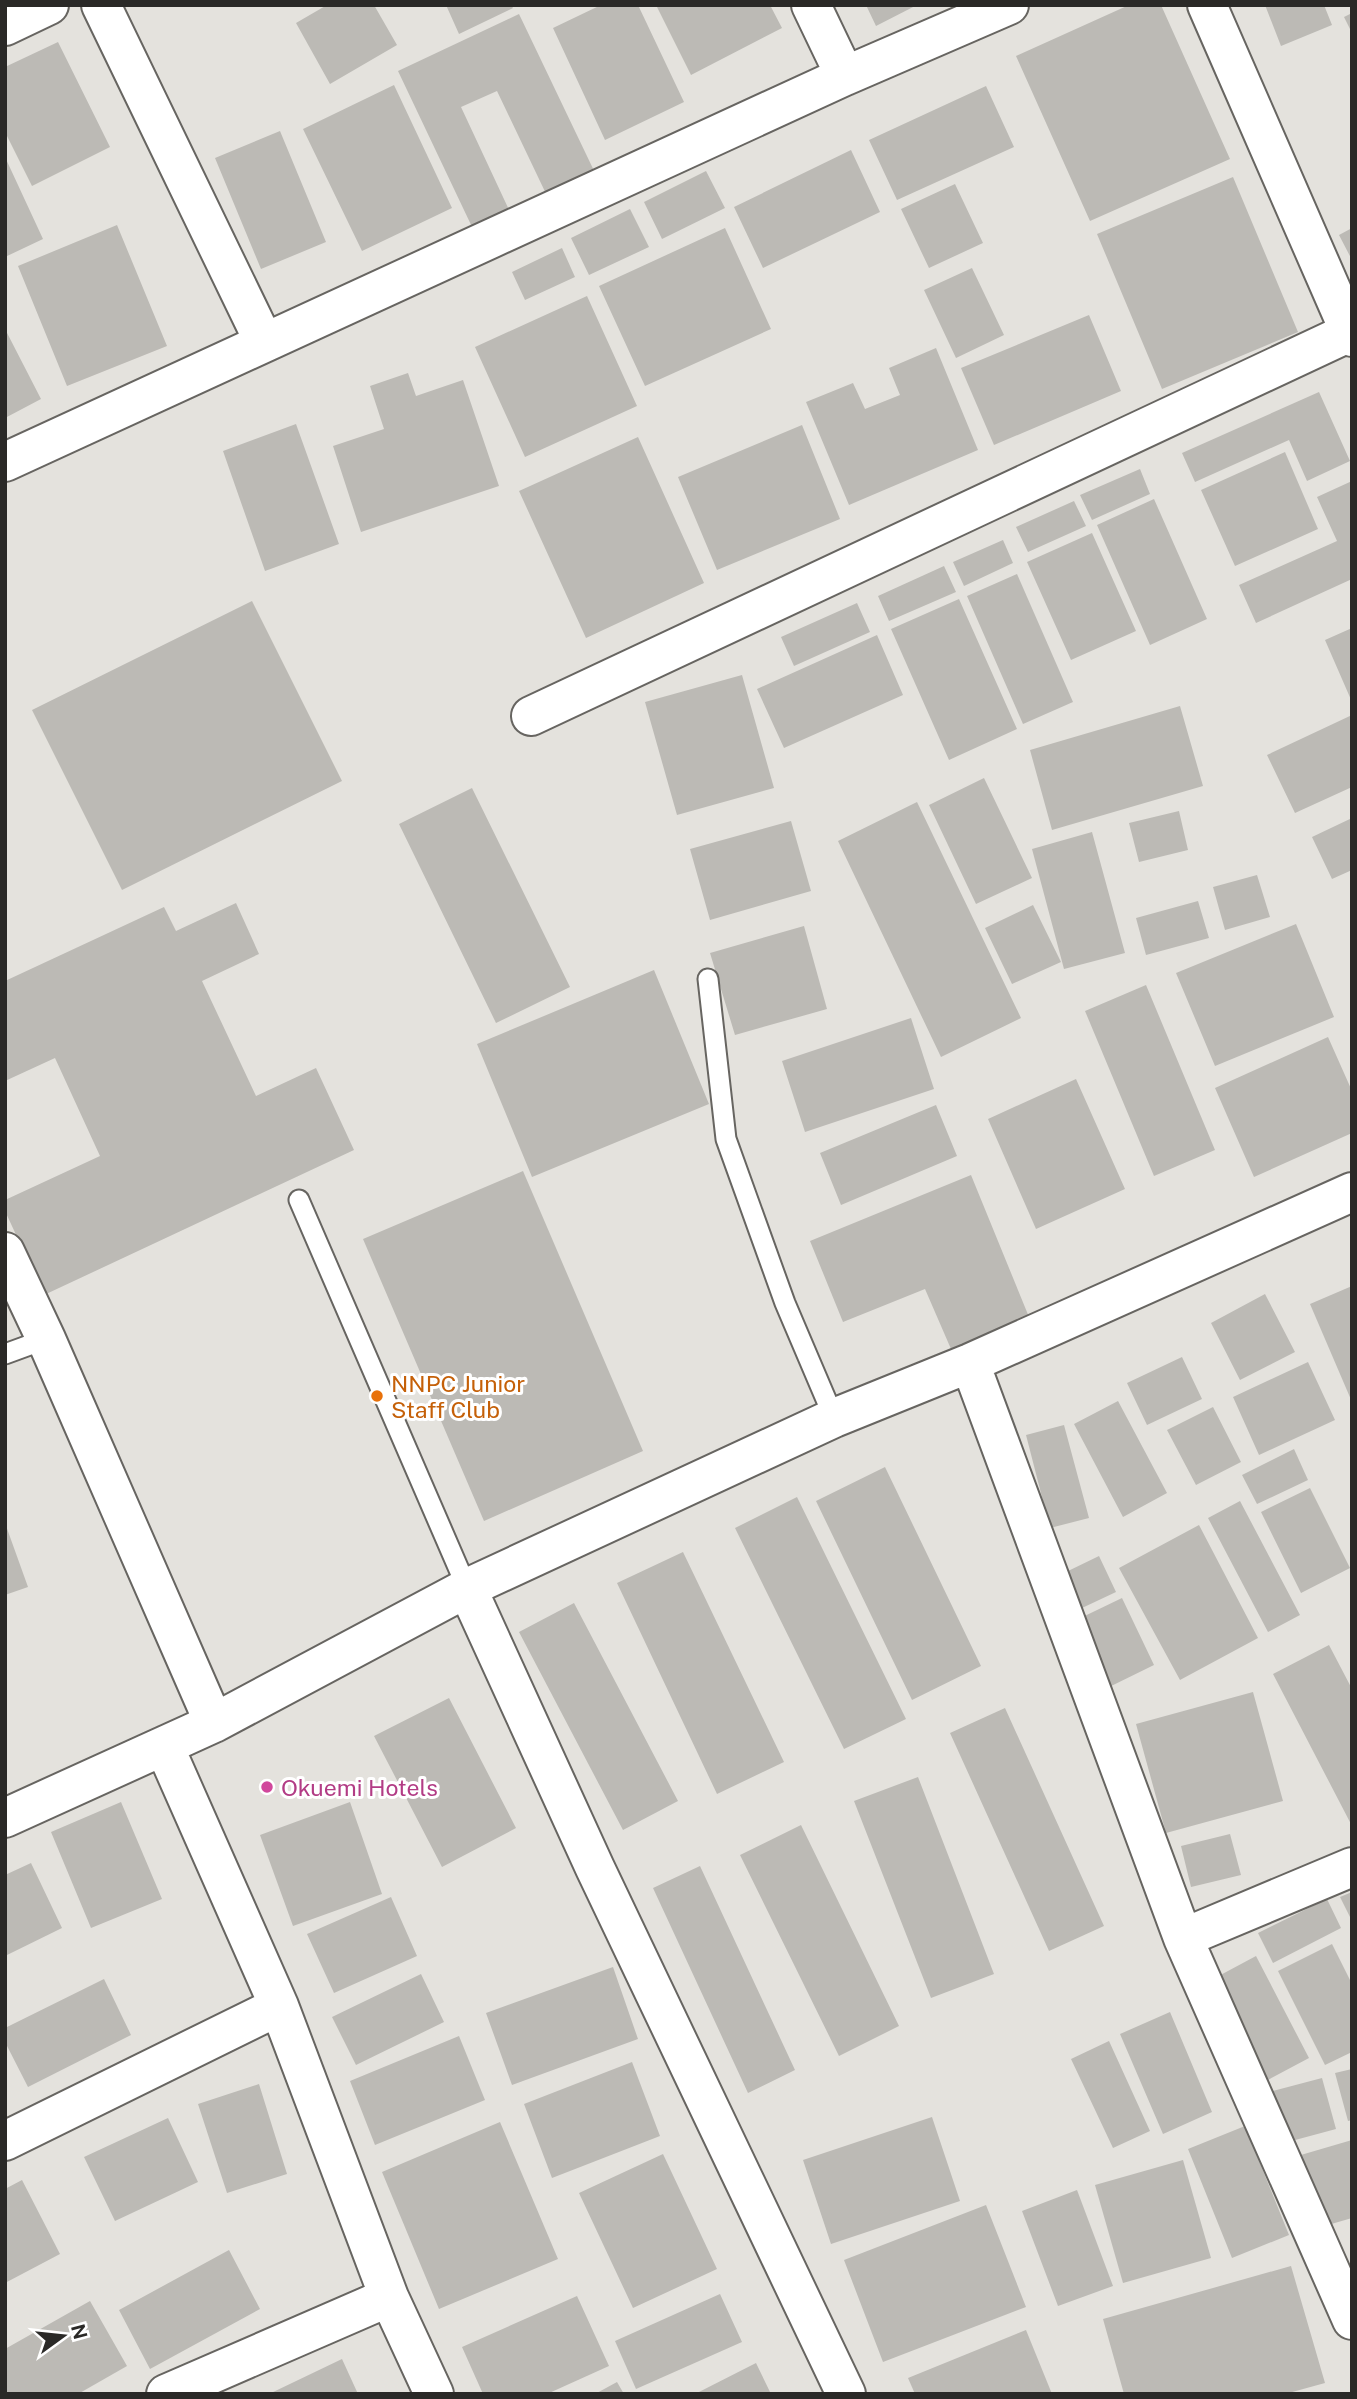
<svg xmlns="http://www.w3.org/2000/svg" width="1357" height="2399" viewBox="0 0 1357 2399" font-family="'Public Sans',sans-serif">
<rect width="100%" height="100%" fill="#e4e2dd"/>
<path fill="#bcbab5" d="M 327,5 L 374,5 L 397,45 L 330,84 L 296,23 Z
M 446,5 L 511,5 L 513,8 L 459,34 Z
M 601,5 L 638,5 L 684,102 L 605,140 L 553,28 Z
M 656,5 L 770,5 L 782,28 L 691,75 Z
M 866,5 L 917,5 L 876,26 Z
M 1129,5 L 1161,5 L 1230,159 L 1090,221 L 1016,56 Z
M 1265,5 L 1324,5 L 1332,25 L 1281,46 Z
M 1352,13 L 1352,33 L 1344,17 Z
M 519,14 L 597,177 L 549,200 L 497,91 L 461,107 L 510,212 L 473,229 L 398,71 Z
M 58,42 L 110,147 L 32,186 L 5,132 L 5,67 Z
M 394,85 L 452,208 L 362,251 L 303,129 Z
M 986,86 L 1014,147 L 897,200 L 869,140 Z
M 280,131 L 326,242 L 261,269 L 215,158 Z
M 851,150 L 880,212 L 763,268 L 734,207 Z
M 5,157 L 43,239 L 5,257 Z
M 706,171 L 725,208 L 662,239 L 644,202 Z
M 1233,177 L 1298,332 L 1162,389 L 1097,234 Z
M 955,184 L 983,243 L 929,268 L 901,209 Z
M 630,209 L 649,247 L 589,275 L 571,238 Z
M 117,225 L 167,346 L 67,386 L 18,266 Z
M 725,228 L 771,329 L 645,386 L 599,286 Z
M 1352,228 L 1352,260 L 1339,235 Z
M 562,248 L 575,277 L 525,300 L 512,272 Z
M 972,268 L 1004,335 L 956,358 L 924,290 Z
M 587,296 L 637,406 L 525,457 L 475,347 Z
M 1089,315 L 1121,391 L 994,445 L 961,368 Z
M 5,329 L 41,399 L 5,418 Z
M 936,348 L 978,450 L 849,505 L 806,402 L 853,383 L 865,409 L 900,395 L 889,368 Z
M 408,373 L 416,396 L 463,380 L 499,486 L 361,532 L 333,446 L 384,429 L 370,386 Z
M 1319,392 L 1350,461 L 1307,481 L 1289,440 L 1195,482 L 1182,453 Z
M 296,424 L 339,544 L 265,571 L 223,451 Z
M 802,425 L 840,519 L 717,570 L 678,477 Z
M 638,437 L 704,583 L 586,638 L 519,491 Z
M 1285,452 L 1318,529 L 1235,566 L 1201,490 Z
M 1140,469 L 1150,494 L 1092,520 L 1080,495 Z
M 1352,481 L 1352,579 L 1256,623 L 1239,585 L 1337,541 L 1317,497 Z
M 1154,499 L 1207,619 L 1150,645 L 1097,525 Z
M 1074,501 L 1086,526 L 1028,552 L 1016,527 Z
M 1092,533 L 1136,631 L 1071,660 L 1027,562 Z
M 1003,540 L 1013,563 L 964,586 L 953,562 Z
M 944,566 L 956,592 L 889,621 L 878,596 Z
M 1017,574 L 1073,702 L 1023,724 L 967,596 Z
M 959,599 L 1017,729 L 949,760 L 891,629 Z
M 252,601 L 342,781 L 122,890 L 32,710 Z
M 857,603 L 870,632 L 794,666 L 781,637 Z
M 1352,628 L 1352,702 L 1325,640 Z
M 877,635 L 903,695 L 784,748 L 757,689 Z
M 742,675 L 774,788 L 677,815 L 645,702 Z
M 1180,706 L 1203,786 L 1052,830 L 1030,750 Z
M 1352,715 L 1352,787 L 1295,813 L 1267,755 Z
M 984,778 L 1032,878 L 976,904 L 929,805 Z
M 472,788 L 570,987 L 496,1023 L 399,824 Z
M 917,802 L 1021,1018 L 941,1057 L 838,841 Z
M 1179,811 L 1188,850 L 1139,862 L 1129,823 Z
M 1352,818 L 1352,870 L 1332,879 L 1312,837 Z
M 791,821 L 811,891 L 710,920 L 690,849 Z
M 1092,832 L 1125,953 L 1064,969 L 1032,849 Z
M 1257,875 L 1270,917 L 1225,930 L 1213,887 Z
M 1198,901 L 1209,938 L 1146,955 L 1136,918 Z
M 236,903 L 259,954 L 202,981 L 256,1096 L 316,1068 L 354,1150 L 44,1295 L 5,1211 L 5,1200 L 100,1156 L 55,1058 L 5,1081 L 5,981 L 164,907 L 176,931 Z
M 1033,905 L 1061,962 L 1012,984 L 985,928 Z
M 1296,924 L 1334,1017 L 1215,1066 L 1176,973 Z
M 804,926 L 827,1009 L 735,1035 L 710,953 Z
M 654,970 L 709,1104 L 532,1177 L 477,1044 Z
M 1146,985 L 1215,1150 L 1154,1176 L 1085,1011 Z
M 911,1018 L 934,1089 L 805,1132 L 782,1061 Z
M 1328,1037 L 1352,1091 L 1352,1133 L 1254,1177 L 1215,1088 Z
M 1076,1079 L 1125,1189 L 1036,1229 L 988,1119 Z
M 936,1105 L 957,1156 L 841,1205 L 820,1153 Z
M 523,1171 L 643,1451 L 484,1521 L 363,1239 Z
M 971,1175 L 1029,1317 L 951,1349 L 925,1289 L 843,1322 L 810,1241 Z
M 1352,1286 L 1352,1402 L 1310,1304 Z
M 1265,1294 L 1295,1352 L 1240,1380 L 1211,1323 Z
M 1182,1357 L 1202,1399 L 1147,1425 L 1127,1383 Z
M 1308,1362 L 1335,1420 L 1259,1455 L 1233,1397 Z
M 1118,1401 L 1167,1493 L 1123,1517 L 1074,1424 Z
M 1213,1407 L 1241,1462 L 1196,1485 L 1167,1430 Z
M 1064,1425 L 1089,1518 L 1050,1528 L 1026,1435 Z
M 1294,1449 L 1308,1480 L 1257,1504 L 1242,1475 Z
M 885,1467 L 981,1666 L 912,1700 L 816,1501 Z
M 1310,1488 L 1350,1568 L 1301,1593 L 1261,1512 Z
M 797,1497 L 906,1719 L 844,1749 L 735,1528 Z
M 1240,1501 L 1300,1615 L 1268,1632 L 1208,1518 Z
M 5,1523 L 28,1587 L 5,1595 Z
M 1199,1525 L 1258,1638 L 1180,1680 L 1119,1568 Z
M 683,1552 L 784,1762 L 717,1794 L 617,1583 Z
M 1099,1556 L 1116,1592 L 1082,1608 L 1066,1572 Z
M 1122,1598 L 1154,1665 L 1101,1691 L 1068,1624 Z
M 574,1603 L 678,1801 L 623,1830 L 519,1632 Z
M 1329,1645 L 1352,1689 L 1352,1826 L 1273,1674 Z
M 1253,1692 L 1283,1801 L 1166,1833 L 1136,1724 Z
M 449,1698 L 516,1828 L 442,1867 L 374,1736 Z
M 1005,1708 L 1104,1926 L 1049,1951 L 950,1733 Z
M 918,1777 L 994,1974 L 931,1998 L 854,1801 Z
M 121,1802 L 162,1899 L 91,1928 L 51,1832 Z
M 350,1802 L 382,1894 L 293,1926 L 260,1835 Z
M 801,1825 L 899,2026 L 839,2056 L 740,1855 Z
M 1230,1834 L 1241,1875 L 1191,1887 L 1181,1846 Z
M 31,1863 L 62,1928 L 5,1956 L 5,1875 Z
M 700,1866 L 795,2070 L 748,2093 L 653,1888 Z
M 1352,1892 L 1352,1921 L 1340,1897 Z
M 391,1897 L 417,1956 L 334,1993 L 307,1934 Z
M 1327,1899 L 1341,1928 L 1273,1963 L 1258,1933 Z
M 1332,1944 L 1352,1984 L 1352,2052 L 1325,2065 L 1278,1971 Z
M 1256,1956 L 1309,2058 L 1266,2081 L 1213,1979 Z
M 613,1967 L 638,2039 L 512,2085 L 486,2013 Z
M 421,1974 L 444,2022 L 356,2065 L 332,2017 Z
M 104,1979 L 131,2035 L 28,2087 L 5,2042 L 5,2028 Z
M 1170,2012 L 1212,2112 L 1163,2134 L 1120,2034 Z
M 459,2036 L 485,2100 L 375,2145 L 350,2081 Z
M 1109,2041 L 1150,2131 L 1113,2148 L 1071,2059 Z
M 632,2062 L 660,2136 L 552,2178 L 524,2104 Z
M 1352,2069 L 1352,2120 L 1348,2121 L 1335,2073 Z
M 1322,2078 L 1336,2129 L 1284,2143 L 1269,2092 Z
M 259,2084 L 287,2174 L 227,2193 L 198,2104 Z
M 932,2117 L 960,2201 L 831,2244 L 803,2160 Z
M 168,2118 L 198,2182 L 115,2221 L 84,2157 Z
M 500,2122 L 558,2259 L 439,2309 L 382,2172 Z
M 1245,2126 L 1289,2235 L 1232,2258 L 1188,2149 Z
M 1352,2140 L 1352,2218 L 1314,2229 L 1294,2157 Z
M 663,2154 L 717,2269 L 633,2308 L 579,2193 Z
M 1183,2160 L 1211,2258 L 1123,2283 L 1095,2185 Z
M 22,2180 L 60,2254 L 5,2283 L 5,2189 Z
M 1077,2190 L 1113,2286 L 1058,2306 L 1022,2211 Z
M 986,2205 L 1026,2307 L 883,2362 L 844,2260 Z
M 229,2250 L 260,2309 L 150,2369 L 119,2310 Z
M 1291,2266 L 1325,2383 L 1285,2394 L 1124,2394 L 1103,2319 Z
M 720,2294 L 742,2342 L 636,2389 L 615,2341 Z
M 577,2296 L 609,2366 L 547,2394 L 483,2394 L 462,2347 Z
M 90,2301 L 127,2366 L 78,2394 L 5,2394 L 5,2349 Z
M 1026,2330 L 1052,2394 L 915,2394 L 908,2378 Z
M 342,2359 L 358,2394 L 269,2394 Z
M 756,2363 L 771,2394 L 695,2394 Z
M 617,2382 L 624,2394 L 595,2394 Z"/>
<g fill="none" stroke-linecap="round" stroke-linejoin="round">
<defs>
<path id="service" d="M 708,979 L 726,1139 L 785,1303 L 834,1418
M 299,1200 L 467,1588
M 5,1354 L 46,1339"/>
<path id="minor" d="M 101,5 L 264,342
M 811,5 L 845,76
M 1207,5 L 1352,337
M 5,26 L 49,5
M 5,462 L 845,76 L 1009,5
M 531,716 L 1350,332
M 5,1252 L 46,1339 L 214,1723
M 970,1363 L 1183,1938 L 1352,2320
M 467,1588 L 595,1868 L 846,2394
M 164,1746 L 279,2006 L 389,2297 L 166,2394
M 5,1818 L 214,1723 L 467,1588 L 834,1418 L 970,1363 L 1352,1192
M 1183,1938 L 1352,1867
M 5,2141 L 279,2006
M 389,2297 L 434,2394"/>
</defs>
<use href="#service" stroke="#676561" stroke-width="23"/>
<use href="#minor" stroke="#676561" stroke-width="42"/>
<use href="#service" stroke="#fff" stroke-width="19"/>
<use href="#minor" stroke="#fff" stroke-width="38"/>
</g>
<circle fill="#e8710a" stroke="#fff" stroke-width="2.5" cx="377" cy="1396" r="7"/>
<circle fill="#d1479c" stroke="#fff" stroke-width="2.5" cx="267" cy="1787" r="7"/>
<g text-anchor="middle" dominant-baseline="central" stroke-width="6" stroke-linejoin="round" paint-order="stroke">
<g font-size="23" fill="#c56008" stroke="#fff" text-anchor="start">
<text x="391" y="1383">NNPC Junior<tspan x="391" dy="26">Staff Club</tspan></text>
</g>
<g font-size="23" fill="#b23c85" stroke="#fff" text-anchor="start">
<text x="281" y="1787">Okuemi Hotels</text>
</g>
</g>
<rect width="1357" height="2399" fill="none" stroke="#2a2927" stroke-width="14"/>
<g transform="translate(63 2336) rotate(75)" stroke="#ffffff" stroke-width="5" paint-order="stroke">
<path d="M0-5L12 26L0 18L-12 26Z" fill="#2a2927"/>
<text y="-10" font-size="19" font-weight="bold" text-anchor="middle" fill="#2a2927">N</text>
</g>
</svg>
